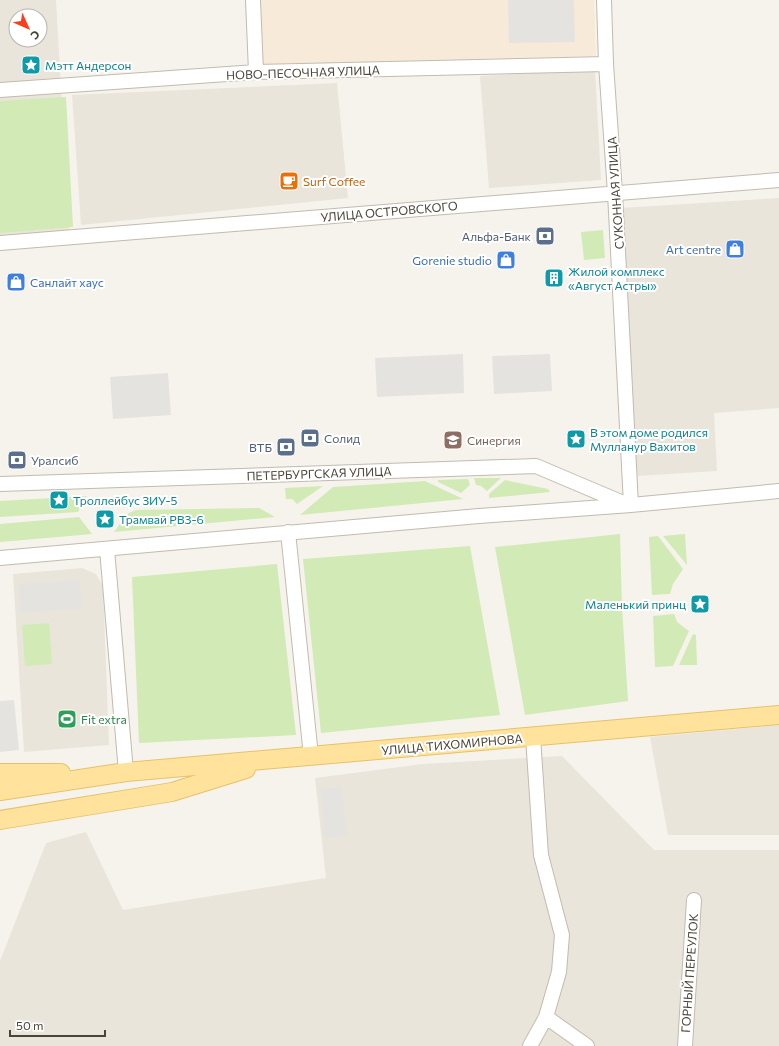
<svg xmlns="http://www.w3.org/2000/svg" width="779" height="1046" viewBox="0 0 779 1046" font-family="Commissioner,sans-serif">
<rect width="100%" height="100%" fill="#f6f3ec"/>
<path fill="#eae5da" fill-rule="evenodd" d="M 0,0 L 56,0 L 69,230 L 0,236 ZM 16,16 L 40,16 L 40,40 L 16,40 Z
M 595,69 L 601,180 L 489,188 L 480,76 Z
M 337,83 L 348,198 L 81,225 L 72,95 Z
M 779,198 L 779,408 L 714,413 L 717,471 L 637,476 L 621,208 Z
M 82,568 L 96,574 L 103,586 L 109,745 L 24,752 L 13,574 Z
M 779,725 L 779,835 L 668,835 L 650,737 Z
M 562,756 L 654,850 L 779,850 L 779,1046 L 0,1046 L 0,961 L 46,843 L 86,832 L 123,910 L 326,878 L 315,778 L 423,764 Z"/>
<path fill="#f7ead8" d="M 260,0 L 594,0 L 596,56 L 263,64 Z"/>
<path fill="#d2eab5" d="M 66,97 L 73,227 L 0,233 L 0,101 Z
M 603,230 L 605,258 L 584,260 L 581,232 Z
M 474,478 L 501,478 L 487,491 L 481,486 L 476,485 Z
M 468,479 L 470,485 L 461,493 L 438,482 L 438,480 Z
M 505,480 L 548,489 L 550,492 L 489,498 L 489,494 Z
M 425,481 L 463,499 L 300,515 L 333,487 Z
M 323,486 L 297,504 L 292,499 L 286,499 L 285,488 Z
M 87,496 L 78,512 L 0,517 L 0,501 Z
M 259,508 L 275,517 L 114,532 L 127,514 L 136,510 Z
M 79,517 L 92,534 L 0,542 L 0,524 Z
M 620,534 L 622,607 L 628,701 L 525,715 L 495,547 Z
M 685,534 L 687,565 L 663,536 Z
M 658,536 L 683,569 L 673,584 L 670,594 L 652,595 L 649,537 Z
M 470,546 L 500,715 L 321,733 L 303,559 Z
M 277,564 L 296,735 L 139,743 L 132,577 Z
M 674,614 L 677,622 L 689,631 L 673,666 L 655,667 L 653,616 Z
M 49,623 L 52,664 L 25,666 L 22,625 Z
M 693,634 L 696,635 L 697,665 L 679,665 Z"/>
<path fill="#e5e3e0" d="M 508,0 L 574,0 L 575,42 L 509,43 Z
M 463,354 L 464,393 L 377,397 L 375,358 Z
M 550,354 L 552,391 L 494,394 L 492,356 Z
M 168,373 L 171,415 L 113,419 L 110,377 Z
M 80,580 L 82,609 L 20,613 L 18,584 Z
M 14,700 L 19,750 L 0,752 L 0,701 Z
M 342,787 L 347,835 L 325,838 L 320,789 Z"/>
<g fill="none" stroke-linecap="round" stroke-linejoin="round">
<defs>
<path id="minor" d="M 253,0 L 256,72
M 604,0 L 606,64 L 615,193 L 631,505
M 0,90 L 256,72 L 606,64
M 0,243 L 779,180
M 0,484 L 536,466 L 628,505
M 288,532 L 311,756
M 107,549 L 126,772
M 0,558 L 479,516 L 631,505 L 779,491
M 546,1017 L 587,1046
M 530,1046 L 546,1017 L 559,972 L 562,935 L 541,855 L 533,737
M 685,1046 L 694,900"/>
<path id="major" d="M 0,773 L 61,773
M 0,791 L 126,772 L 779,715
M 0,820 L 172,792 L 246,769"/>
</defs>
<use href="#minor" stroke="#c2bbae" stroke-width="16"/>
<use href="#major" stroke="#e6c16a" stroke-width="20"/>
<use href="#minor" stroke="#fff" stroke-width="14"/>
<use href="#major" stroke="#ffe39c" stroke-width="18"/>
</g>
<defs>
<symbol id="sight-square" viewBox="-11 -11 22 22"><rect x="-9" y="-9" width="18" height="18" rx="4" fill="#0f9aa8" stroke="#fff"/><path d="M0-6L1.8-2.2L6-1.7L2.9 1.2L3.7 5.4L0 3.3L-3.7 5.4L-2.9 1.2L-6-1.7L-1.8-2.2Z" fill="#fff"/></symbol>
<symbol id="cafe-square" viewBox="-11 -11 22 22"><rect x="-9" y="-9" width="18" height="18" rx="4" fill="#e8710a" stroke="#fff"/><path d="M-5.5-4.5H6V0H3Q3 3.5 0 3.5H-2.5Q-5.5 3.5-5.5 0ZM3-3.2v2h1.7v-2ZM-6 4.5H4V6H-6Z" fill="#fff"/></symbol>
<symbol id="bank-square" viewBox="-11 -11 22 22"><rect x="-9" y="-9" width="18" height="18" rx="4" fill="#5c6f8a" stroke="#fff"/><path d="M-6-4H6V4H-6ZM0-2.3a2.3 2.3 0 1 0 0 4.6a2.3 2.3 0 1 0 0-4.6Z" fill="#fff"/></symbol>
<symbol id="shop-square" viewBox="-11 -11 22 22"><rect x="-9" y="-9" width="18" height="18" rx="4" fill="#3f7fe0" stroke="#fff"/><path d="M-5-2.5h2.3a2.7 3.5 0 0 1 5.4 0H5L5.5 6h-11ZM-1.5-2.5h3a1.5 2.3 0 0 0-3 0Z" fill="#fff"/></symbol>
<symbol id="building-square" viewBox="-11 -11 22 22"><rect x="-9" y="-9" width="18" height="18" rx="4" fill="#0f9aa8" stroke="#fff"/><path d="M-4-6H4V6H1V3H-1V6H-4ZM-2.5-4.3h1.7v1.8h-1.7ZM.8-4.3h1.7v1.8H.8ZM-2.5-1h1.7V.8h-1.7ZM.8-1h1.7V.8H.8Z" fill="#fff"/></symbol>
<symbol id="university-square" viewBox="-11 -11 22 22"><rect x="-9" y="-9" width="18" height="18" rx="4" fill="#8d6e63" stroke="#fff"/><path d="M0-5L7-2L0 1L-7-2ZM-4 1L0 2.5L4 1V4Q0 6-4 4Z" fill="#fff"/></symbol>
<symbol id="stadium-square" viewBox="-11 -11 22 22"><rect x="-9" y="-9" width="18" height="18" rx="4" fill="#2e9e5b" stroke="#fff"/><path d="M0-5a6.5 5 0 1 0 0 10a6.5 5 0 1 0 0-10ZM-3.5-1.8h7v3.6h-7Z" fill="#fff"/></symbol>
</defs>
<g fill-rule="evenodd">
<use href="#sight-square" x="20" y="54" width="22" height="22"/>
<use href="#cafe-square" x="278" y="170" width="22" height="22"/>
<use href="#bank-square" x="534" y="225" width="22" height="22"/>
<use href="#shop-square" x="724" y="238" width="22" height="22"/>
<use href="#shop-square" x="495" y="249" width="22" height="22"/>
<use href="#building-square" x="543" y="267" width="22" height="22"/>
<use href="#shop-square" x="5" y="271" width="22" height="22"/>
<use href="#bank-square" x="299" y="427" width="22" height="22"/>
<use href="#sight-square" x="565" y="428" width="22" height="22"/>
<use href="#university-square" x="442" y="429" width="22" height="22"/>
<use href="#bank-square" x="275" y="436" width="22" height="22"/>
<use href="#bank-square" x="6" y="449" width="22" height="22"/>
<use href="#sight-square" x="48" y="489" width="22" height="22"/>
<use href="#sight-square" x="94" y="508" width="22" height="22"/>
<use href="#sight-square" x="689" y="593" width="22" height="22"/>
<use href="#stadium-square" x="56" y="708" width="22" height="22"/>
</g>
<g text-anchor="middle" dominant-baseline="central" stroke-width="4" stroke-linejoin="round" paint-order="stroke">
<g font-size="12" fill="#0d838f" stroke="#fff" text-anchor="start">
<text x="45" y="65">Мэтт Андерсон</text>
<text x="568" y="271">Жилой комплекс<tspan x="568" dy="14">«Август Астры»</tspan></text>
<text x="590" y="432">В этом доме родился<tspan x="590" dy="14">Мулланур Вахитов</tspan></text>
<text x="73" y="500">Троллейбус ЗИУ-5</text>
<text x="119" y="519">Трамвай РВЗ-6</text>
<text x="686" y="604" text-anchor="end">Маленький принц</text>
</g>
<g font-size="12" fill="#4b4439" stroke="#fff">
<text transform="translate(303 72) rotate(-2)">НОВО-ПЕСОЧНАЯ УЛИЦА</text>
<text transform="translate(615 193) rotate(-94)">СУКОННАЯ УЛИЦА</text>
<text transform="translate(389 211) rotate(-5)">УЛИЦА ОСТРОВСКОГО</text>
<text transform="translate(319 473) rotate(-2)">ПЕТЕРБУРГСКАЯ УЛИЦА</text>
<text transform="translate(452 744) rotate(-5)">УЛИЦА ТИХОМИРНОВА</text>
<text transform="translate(689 973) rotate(-86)">ГОРНЫЙ ПЕРЕУЛОК</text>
</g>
<g font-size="12" fill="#c56008" stroke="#fff" text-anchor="start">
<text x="303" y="181">Surf Coffee</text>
</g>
<g font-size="12" fill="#4e5e75" stroke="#fff" text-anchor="end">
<text x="531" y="236">Альфа-Банк</text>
<text x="324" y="438" text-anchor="start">Солид</text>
<text x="272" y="447">ВТБ</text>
<text x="31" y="460" text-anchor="start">Уралсиб</text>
</g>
<g font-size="12" fill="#366cbe" stroke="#fff" text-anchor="end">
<text x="721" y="249">Art centre</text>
<text x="492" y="260">Gorenie studio</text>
<text x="30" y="282" text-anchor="start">Санлайт хаус</text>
</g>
<g font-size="12" fill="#785e54" stroke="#fff" text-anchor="start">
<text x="467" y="440">Синергия</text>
</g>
<g font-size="12" fill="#27864d" stroke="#fff" text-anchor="start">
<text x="81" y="719">Fit extra</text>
</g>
</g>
<g transform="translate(28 28) rotate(135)"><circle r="19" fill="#ffffff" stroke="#b7b4b0"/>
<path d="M0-3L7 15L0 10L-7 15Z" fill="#fb3f1d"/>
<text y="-6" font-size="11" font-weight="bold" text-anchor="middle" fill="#4b4439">С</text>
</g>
<path d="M10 1030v6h95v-6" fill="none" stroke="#4b4439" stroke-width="2"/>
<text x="16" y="1030" font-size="12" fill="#4b4439" stroke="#ffffff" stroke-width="3" paint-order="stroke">50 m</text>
</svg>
